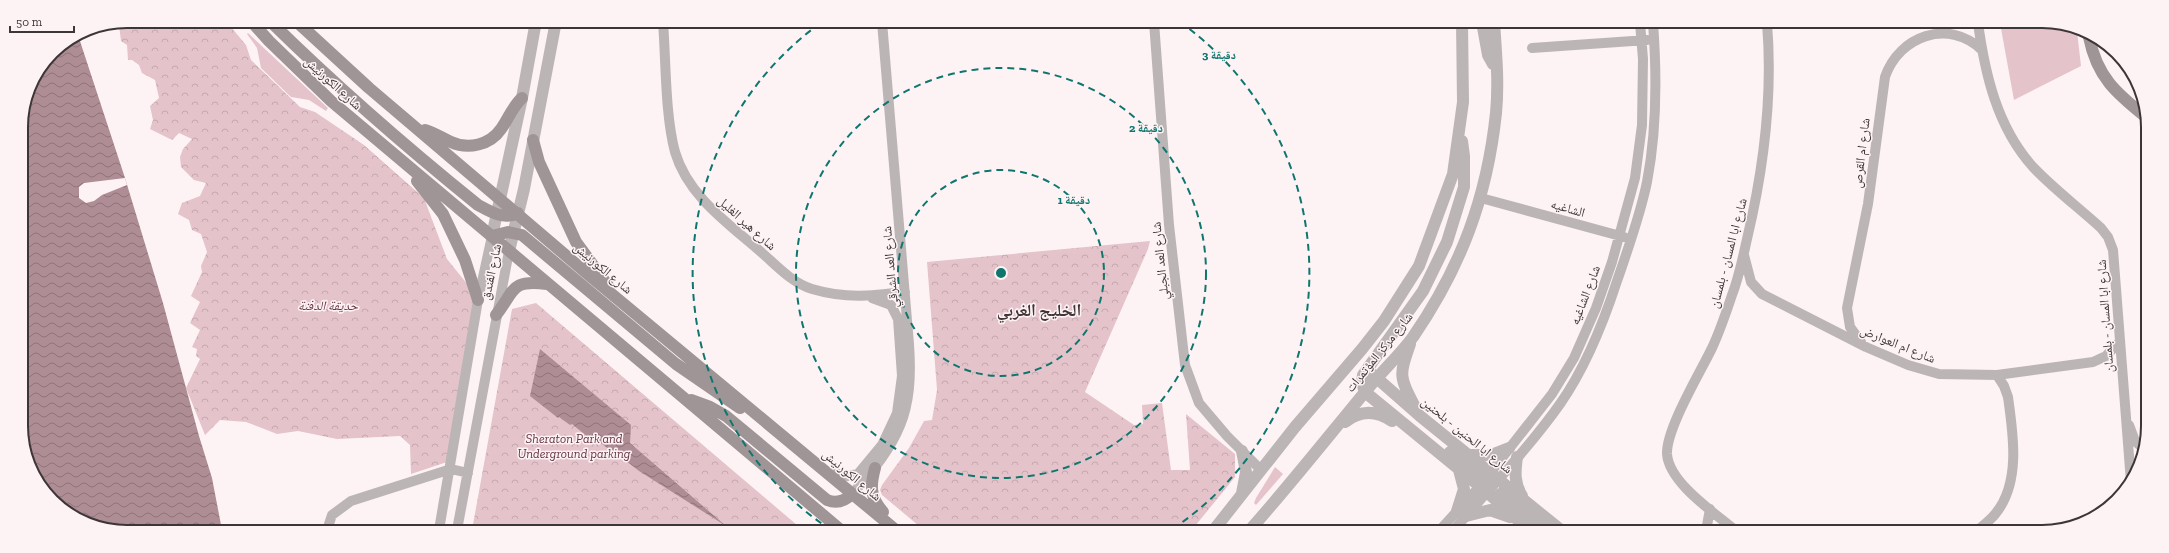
<svg xmlns="http://www.w3.org/2000/svg" width="2169" height="553" viewBox="0 0 2169 553" font-family="'Zilla Slab','Noto Naskh Arabic',serif">
<defs>
<pattern id="park-crowns" width="20" height="18" patternUnits="userSpaceOnUse"><rect width="20" height="18" fill="#e5c3cb"/><path d="M2 6a3 3 0 1 1 6 0M12 15a3 3 0 1 1 6 0" fill="none" stroke="#c5a8af"/></pattern>
<pattern id="water-waves" width="16" height="10" patternUnits="userSpaceOnUse"><rect width="16" height="10" fill="#af8d95"/><path d="M0 5q4-4 8 0t8 0" fill="none" stroke="#90747b"/></pattern>
</defs>
<rect width="100%" height="100%" fill="#fdf3f5"/>
<path fill="#e5c3cb" d="M 2000,23 L 2063,23 L 2077,31 L 2081,66 L 2014,100 Z
M 248,33 L 328,108 L 326,111 L 309,100 L 291,97 L 261,68 L 257,48 L 247,34 Z
M 1275,467 L 1283,474 L 1256,505 L 1254,503 L 1256,498 Z"/>
<path fill="url(#park-crowns)" d="M 127,21 L 226,21 L 246,45 L 251,60 L 300,107 L 315,112 L 364,145 L 424,198 L 447,259 L 468,285 L 477,302 L 447,462 L 411,474 L 410,445 L 400,436 L 337,439 L 298,431 L 277,434 L 246,422 L 220,420 L 205,435 L 186,388 L 200,359 L 196,356 L 197,349 L 192,347 L 200,330 L 190,323 L 200,302 L 191,296 L 202,272 L 201,266 L 207,252 L 201,234 L 192,230 L 189,220 L 178,214 L 182,203 L 200,196 L 206,183 L 194,180 L 181,167 L 180,157 L 183,149 L 192,139 L 179,133 L 172,140 L 150,129 L 153,120 L 150,106 L 159,98 L 155,80 L 142,73 L 139,65 L 132,60 L 128,60 L 127,45 L 121,41 L 119,25 L 114,24 Z
M 1150,241 L 1148,249 L 1085,392 L 1134,425 L 1143,424 L 1142,405 L 1162,403 L 1171,470 L 1190,470 L 1186,414 L 1235,454 L 1235,477 L 1191,531 L 925,531 L 882,495 L 880,490 L 882,485 L 909,448 L 924,421 L 932,420 L 937,390 L 927,262 Z
M 536,303 L 804,531 L 472,530 L 512,309 Z"/>
<path fill="url(#water-waves)" d="M 78,35 L 125,178 L 163,303 L 199,436 L 212,478 L 222,530 L 106,530 L 52,501 L 23,447 L 21,121 L 29,86 L 52,52 Z
M 540,349 L 631,425 L 630,443 L 726,526 L 639,471 L 611,449 L 610,450 L 590,435 L 589,438 L 572,424 L 570,425 L 559,417 L 558,418 L 530,396 Z"/>
<path fill="#fdf3f5" d="M 125,178 L 127,185 L 102,195 L 94,201 L 86,203 L 79,198 L 79,187 L 84,183 Z"/>
<g fill="none" stroke-linecap="round" stroke-linejoin="round">
<path stroke="#bcb5b6" stroke-width="10" d="M 663,22 C 666,60 665,115 675,152 C 688,196 728,223 761,252 C 776,265 792,283 812,289 C 846,299 871,296 905,292
M 1154,22 L 1169,225 L 1185,365 L 1199,403 L 1227,436 L 1261,470
M 1978,23 C 1985,74 1997,127 2033,167 C 2054,189 2079,208 2101,228 L 2108,237 L 2113,250 L 2131,482
M 1532,48 L 1647,40
M 1481,198 L 1624,237
M 1744,255 L 1751,282 L 1762,294 L 1866,347 L 1908,365 L 1939,374 L 1997,375 L 2093,362 L 2106,356 L 2120,341
M 1861,342 L 1850,327 L 1847,308 L 1868,204 L 1885,77 C 1899,36 1948,18 1982,50
M 2129,425 L 2135,441 L 2145,450
M 826,471 L 847,476 L 858,474 L 882,445 L 897,413 L 902,376 L 898,319 L 891,305 L 872,298
M 852,494 C 899,442 914,414 909,344 L 882,22
M 327,530 L 332,515 L 351,501 L 451,469 L 468,473
M 439,530 L 478,300 L 492,236
M 457,530 L 509,251
M 1439,531 L 1480,486 L 1552,394 L 1574,358 L 1596,308 L 1612,262 L 1635,178 L 1642,125 L 1643,59 L 1640,23
M 1453,531 C 1489,489 1528,449 1560,404 C 1586,367 1603,324 1617,281 C 1628,249 1640,216 1647,182 C 1657,130 1657,76 1653,23
M 1706,531 L 1710,509
M 1736,531 C 1715,513 1669,483 1667,454 C 1666,429 1700,373 1712,348 C 1720,331 1726,313 1732,295 C 1739,277 1743,257 1747,239 C 1764,168 1773,96 1767,23
M 1976,532 C 1982,526 1991,520 1996,513 C 2021,482 2013,433 2008,397 L 2004,386 L 1997,375"/>
<path stroke="#bcb5b6" stroke-width="12" d="M 1482,22 L 1488,55 L 1493,64
M 1462,141 L 1464,156 L 1464,187 L 1447,242 L 1423,291 L 1363,375 L 1362,383 L 1365,392 L 1487,492 L 1530,531
M 492,236 L 522,98 L 536,21
M 509,251 L 524,189 L 556,21
M 1410,344 C 1399,376 1399,376 1415,407
M 1371,373 L 1420,416 L 1562,531
M 1345,422 C 1360,410 1376,410 1392,421
M 1450,452 C 1461,461 1486,486 1500,479
M 1470,455 L 1491,455 L 1509,448
M 1517,457 C 1515,472 1514,483 1522,496
M 1242,493 L 1246,472 L 1242,451
M 1500,494 L 1550,531
M 1457,511 L 1464,489 L 1459,470
M 1466,516 L 1490,510 L 1510,517
M 1213,531 L 1295,427 L 1362,349 L 1384,321 L 1419,266 L 1453,174 L 1463,102 L 1462,22
M 1249,531 C 1289,486 1327,438 1365,392 C 1380,373 1399,356 1413,337 C 1461,267 1487,198 1496,113 C 1499,83 1496,52 1494,22"/>
<path stroke="#9f9597" stroke-width="12" d="M 251,21 L 269,41 L 331,101 L 842,531
M 270,21 C 336,86 405,146 478,205 C 491,212 503,220 518,213
M 296,21 L 369,88 L 590,276 L 897,531
M 2089,37 C 2097,77 2116,93 2146,117
M 425,130 C 435,133 442,138 451,142 C 468,150 490,145 501,129 C 509,118 512,107 522,98
M 533,140 L 539,162 L 576,242 L 609,287
M 417,181 L 443,214 L 465,260 L 478,300
M 492,236 L 508,232 L 522,235 L 676,364 L 740,408
M 496,315 C 515,291 510,279 547,284
M 691,400 L 710,407 L 726,416 L 827,500 C 837,504 845,501 852,494
M 875,468 C 870,486 870,497 883,512"/>
</g>
<g fill="none" stroke="#0f766e" stroke-width="2" stroke-dasharray="7 5">
<circle cx="1001" cy="273" r="103"/>
<circle cx="1001" cy="273" r="205"/>
<path d="M831 530A308 308 0 0 1 822 22M1180 22A308 308 0 0 1 1171 530"/>
</g>
<g text-anchor="middle" dominant-baseline="central" stroke-width="3" stroke-linejoin="round" paint-order="stroke">
<g font-size="13" fill="#3d3638" stroke="#fdf3f5">
<text transform="translate(333 83) rotate(42)">شارع الكورنيش</text>
<text transform="translate(1861 153) rotate(-83)">شارع ام القرص</text>
<text transform="translate(1568 208) rotate(16)">الشاغيه</text>
<text transform="translate(747 223) rotate(42)">شارع هير الغليل</text>
<text transform="translate(1728 253) rotate(-75)">شارع ابا المسان - بلمسان</text>
<text transform="translate(1160 261) rotate(-96)">شارع العد الجبلي</text>
<text transform="translate(890 267) rotate(-95)">شارع العد الشرقي</text>
<text transform="translate(603 268) rotate(40)">شارع الكورنيش</text>
<text transform="translate(491 272) rotate(-78)">شارع الفندق</text>
<text transform="translate(1585 295) rotate(-69)">شارع الشاغيه</text>
<text transform="translate(2105 316) rotate(-94)">شارع ابا المسان - بلمسان</text>
<text transform="translate(1898 344) rotate(22)">شارع ام العوارض</text>
<text transform="translate(1379 352) rotate(-51)">شارع مركز المؤتمرات</text>
<text transform="translate(1467 435) rotate(39)">شارع ابا الحنين - بلحنين</text>
<text transform="translate(852 475) rotate(40)">شارع الكورنيش</text>
</g>
<g font-size="13" font-style="italic" fill="#663442" stroke="#fdf3f5">
<text x="328" y="305">حديقة الدفنة</text>
<text x="574" y="438">Sheraton Park and<tspan x="574" dy="15">Underground parking</tspan></text>
</g>
<g font-size="17" font-weight="bold" fill="#423538" stroke="#fdf3f5">
<text x="1039" y="310">الخليج الغربي</text>
</g>
</g>
<path d="M0 0H2169V553H0ZM127 28H2042A99 99 0 0 1 2141 127V426A99 99 0 0 1 2042 525H127A99 99 0 0 1 28 426V127A99 99 0 0 1 127 28Z" fill="#fdf3f5" fill-rule="evenodd"/>
<path fill="none" stroke="#3d3638" stroke-width="2" d="M127 28H2042A99 99 0 0 1 2141 127V426A99 99 0 0 1 2042 525H127A99 99 0 0 1 28 426V127A99 99 0 0 1 127 28Z"/>
<circle cx="1001" cy="273" r="6" fill="#0f766e" stroke="#fdf3f5" stroke-width="2"/>
<g font-size="12" text-anchor="middle" font-weight="bold" fill="#0f766e" stroke="#fdf3f5" stroke-width="3" stroke-linejoin="round" paint-order="stroke">
<text x="1219" y="59">3 دقيقة</text>
<text x="1146" y="132">2 دقيقة</text>
<text x="1074" y="204">1 دقيقة</text>
</g>
<path d="M10 26v6h64v-6" fill="none" stroke="#3d3638" stroke-width="2"/>
<text x="16" y="26" font-size="12" fill="#3d3638" stroke="#fdf3f5" stroke-width="3" paint-order="stroke">50 m</text>
</svg>
